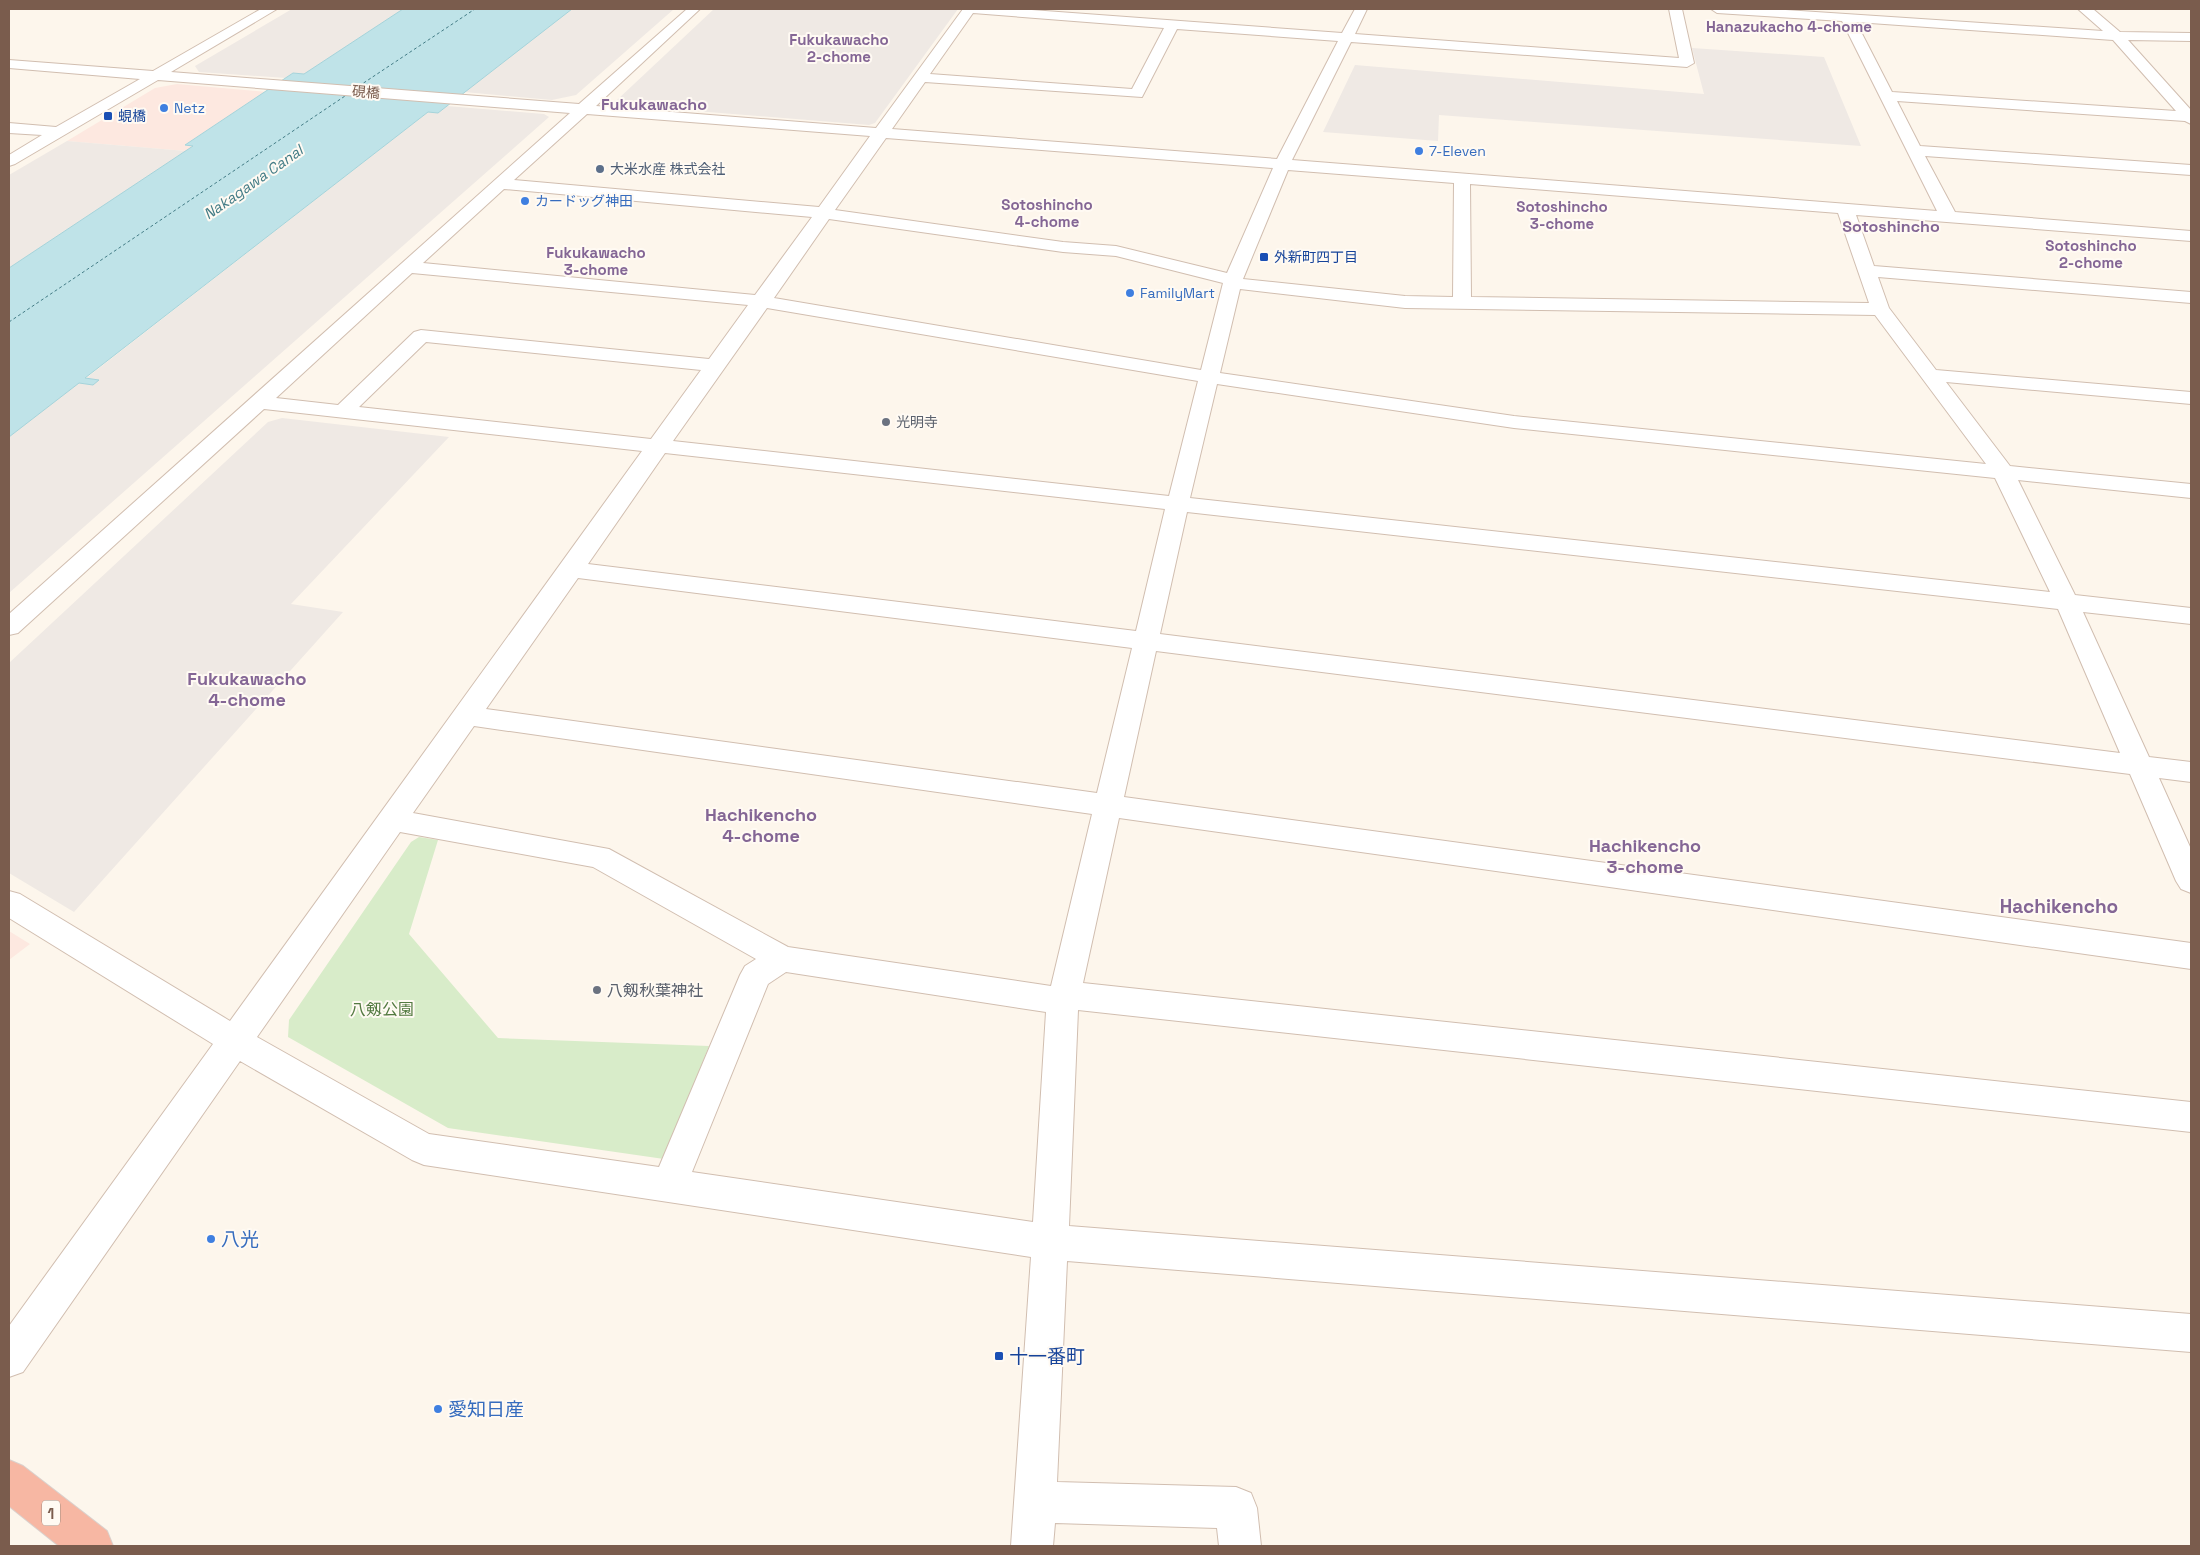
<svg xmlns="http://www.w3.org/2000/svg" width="2200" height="1555" viewBox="0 0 2200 1555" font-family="'Space Grotesk','Noto Sans JP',sans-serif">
<rect width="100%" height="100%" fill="#fdf6ec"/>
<path fill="#fde8e0" d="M 177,84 L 267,92 L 186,144 L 194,145 L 186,151 L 67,141 L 155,88 Z
M 9,931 L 30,944 L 9,960 Z"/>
<path fill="#efe9e4" d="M 292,9 L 403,9 L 304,74 L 293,73 L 286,78 L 199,72 L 195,66 Z
M 572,9 L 674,9 L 576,95 L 552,100 L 464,92 Z
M 714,9 L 958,9 L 875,123 L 869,125 L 621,105 L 617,100 Z
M 1692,48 L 1824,57 L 1861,146 L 1439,115 L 1438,141 L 1323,132 L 1355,65 L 1704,94 Z
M 447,106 L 544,114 L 549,117 L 9,593 L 9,437 L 79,383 L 93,385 L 98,380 L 85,379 L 428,112 L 438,113 Z
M 67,141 L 186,151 L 9,268 L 9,175 Z
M 282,418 L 449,437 L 291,604 L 343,612 L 74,912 L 9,873 L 9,663 L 268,422 Z"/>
<path fill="#d8ecc9" d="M 419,837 L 438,840 L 409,934 L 498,1038 L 709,1046 L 664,1159 L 448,1128 L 288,1037 L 289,1020 L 411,842 Z"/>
<path fill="#bfe3e8" stroke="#a5d3da" d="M 403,9 L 572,9 L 438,113 L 428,112 L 85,378 L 99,380 L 93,385 L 79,383 L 9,437 L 9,268 L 193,146 L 185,145 L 293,73 L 304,74 Z"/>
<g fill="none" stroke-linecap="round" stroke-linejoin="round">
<path stroke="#437c86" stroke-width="1" stroke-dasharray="3 2.5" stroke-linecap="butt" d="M 359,86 L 475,9
M 9,322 L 348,94"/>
<defs>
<path id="minor" d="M 261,9 L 277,9 L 171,72 L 579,104 L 687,9 L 700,9 L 596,106 L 876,128 L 963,9 L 1018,9 L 1342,33 L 1355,9 L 1367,9 L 1355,34 L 1679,58 L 1669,9 L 1682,9 L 1694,63 L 1687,67 L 1351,42 L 1292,160 L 1937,211 L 1842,21 L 1717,13 L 1711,9 L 1772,9 L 2103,31 L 2078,9 L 2093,9 L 2120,32 L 2191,33 L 2191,41 L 2128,40 L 2191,110 L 2191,124 L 2185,121 L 1897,101 L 1920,146 L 2191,165 L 2191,175 L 1925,156 L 1955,212 L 2191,231 L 2191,241 L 1856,215 L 1874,266 L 2191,292 L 2191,303 L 1878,277 L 1889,308 L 1936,370 L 2191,392 L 2191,404 L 1946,382 L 2010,466 L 2191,484 L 2191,498 L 2018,480 L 2075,595 L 2191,608 L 2191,624 L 2083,612 L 2149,757 L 2191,762 L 2191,782 L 2159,778 L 2191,849 L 2191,893 L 2181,889 L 2176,881 L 2130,774 L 1156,651 L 1124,797 L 2191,943 L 2191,969 L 1119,818 L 1083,983 L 2191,1102 L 2191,1132 L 1078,1010 L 1069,1226 L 2191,1314 L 2191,1352 L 1067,1261 L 1057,1482 L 1236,1487 L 1251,1493 L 1257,1508 L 1261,1546 L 1219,1546 L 1217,1528 L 1055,1523 L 1053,1546 L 1011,1546 L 1031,1257 L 424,1165 L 412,1160 L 240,1061 L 23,1372 L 9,1377 L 9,1326 L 213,1044 L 9,918 L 9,891 L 20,894 L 230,1021 L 642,451 L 264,409 L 18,633 L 9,635 L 9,614 L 570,113 L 158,80 L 15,164 L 9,166 L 9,155 L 42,135 L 9,133 L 9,123 L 56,127 L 140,79 L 9,68 L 9,60 L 153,71 ZM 973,13 L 1164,28 L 1132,89 L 930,74 ZM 1856,22 L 2113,40 L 2176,111 L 1892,92 ZM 1177,29 L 1338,41 L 1277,159 L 892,129 L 925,82 L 1142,97 ZM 587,114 L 870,136 L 819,207 L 514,180 ZM 886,138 L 1273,168 L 1227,273 L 1116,246 L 1063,242 L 835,210 ZM 1288,170 L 1454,183 L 1453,297 L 1405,296 L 1243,279 ZM 1470,184 L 1838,213 L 1869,303 L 1471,297 ZM 504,189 L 812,217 L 755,295 L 423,263 ZM 829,219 L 1063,252 L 1116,256 L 1223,283 L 1201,370 L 774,298 ZM 412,273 L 748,305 L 709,359 L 421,330 L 414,332 L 338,405 L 276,398 ZM 1240,289 L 1405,308 L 1875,315 L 1986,464 L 1514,416 L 1220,373 ZM 767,308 L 1198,381 L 1169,496 L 673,441 ZM 426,342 L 701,370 L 651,439 L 359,407 ZM 1217,384 L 1514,428 L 1995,478 L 2050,592 L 1190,498 ZM 665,453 L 1165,509 L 1136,631 L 588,564 ZM 1187,512 L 2058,609 L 2120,753 L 1160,634 ZM 578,578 L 1132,648 L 1097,793 L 486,709 ZM 474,726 L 1092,814 L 1051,986 L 788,947 L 609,849 L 413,813 ZM 400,832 L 593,867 L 756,959 L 745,966 L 740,975 L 659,1167 L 429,1134 L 257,1037 ZM 786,972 L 1046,1012 L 1033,1222 L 692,1172 L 768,984 Z"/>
<path id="highway" d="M 9,1460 L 23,1466 L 107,1531 L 113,1546 L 59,1546 L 9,1506 Z"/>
</defs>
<use href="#minor" stroke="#d1beb0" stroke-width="2"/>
<use href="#highway" stroke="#dad1cd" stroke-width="2"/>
<use href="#minor" fill="#fff" fill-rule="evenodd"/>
<use href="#highway" fill="#f7b7a3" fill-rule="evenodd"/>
</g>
<g fill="#3f7fe0" stroke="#fffaf3" stroke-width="2">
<circle cx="164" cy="108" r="5"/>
<circle cx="1419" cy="151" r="5"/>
<circle cx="525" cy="201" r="5"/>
<circle cx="1130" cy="293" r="5"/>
<circle cx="211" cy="1239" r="5"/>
<circle cx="438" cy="1409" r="5"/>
</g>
<g fill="#1a4fb4" stroke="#fffaf3" stroke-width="2">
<rect x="103" y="111" width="10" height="10" rx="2.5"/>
<rect x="1259" y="252" width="10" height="10" rx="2.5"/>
<rect x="994" y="1351" width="10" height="10" rx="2.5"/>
</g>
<circle fill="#5c6f8a" stroke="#fffaf3" stroke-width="2" cx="600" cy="169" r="5"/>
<g fill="#6b7280" stroke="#fffaf3" stroke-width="2">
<circle cx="886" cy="422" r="5"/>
<circle cx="597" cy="990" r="5"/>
</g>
<g text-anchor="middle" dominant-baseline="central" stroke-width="4" stroke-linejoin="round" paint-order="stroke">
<g font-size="14" fill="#7a5c4d" stroke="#fffaf3">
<text transform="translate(366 92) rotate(5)">硯橋</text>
</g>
<g font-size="14" fill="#366cbe" stroke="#fffaf3" text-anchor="start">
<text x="174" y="108">Netz</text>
<text x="1429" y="151">7-Eleven</text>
<text x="535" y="201">カードッグ神田</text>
<text x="1140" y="293">FamilyMart</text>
</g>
<g font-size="14" fill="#164399" stroke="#fffaf3" text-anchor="start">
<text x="118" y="116">蜆橋</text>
<text x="1274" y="257">外新町四丁目</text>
</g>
<g font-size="14" fill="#4e5e75" stroke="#fffaf3" text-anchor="start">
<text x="610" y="169">大米水産 株式会社</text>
</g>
<g font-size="14" fill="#5b616d" stroke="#fffaf3" text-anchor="start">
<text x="896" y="422">光明寺</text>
</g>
<g font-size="15" font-weight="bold" fill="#846695" stroke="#fffaf3">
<text x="1789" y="26">Hanazukacho 4-chome</text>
<text x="839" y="39">Fukukawacho<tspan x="839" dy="17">2-chome</tspan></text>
<text x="1047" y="204">Sotoshincho<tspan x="1047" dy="17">4-chome</tspan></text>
<text x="1562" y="206">Sotoshincho<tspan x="1562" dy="17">3-chome</tspan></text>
<text x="2091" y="245">Sotoshincho<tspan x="2091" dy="17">2-chome</tspan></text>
<text x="596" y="252">Fukukawacho<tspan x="596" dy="17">3-chome</tspan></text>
</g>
<g font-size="15" font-style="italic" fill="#437c86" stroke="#fffaf3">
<text transform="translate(253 182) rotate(-35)">Nakagawa Canal</text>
</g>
<rect fill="#fffaf3" stroke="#a28b7f" stroke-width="1" x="42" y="1500.5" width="18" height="25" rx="4"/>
<g font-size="15" font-weight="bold" fill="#7a5c4d">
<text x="51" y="1513">1</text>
</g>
<g font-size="16" font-weight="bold" fill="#846695" stroke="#fffaf3">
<text x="654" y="104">Fukukawacho</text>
<text x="1891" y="226">Sotoshincho</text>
</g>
<g font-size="16" fill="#5b616d" stroke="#fffaf3" text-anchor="start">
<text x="607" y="990">八剱秋葉神社</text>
</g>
<g font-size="16" fill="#537a41" stroke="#fffaf3">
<text x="382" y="1009">八剱公園</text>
</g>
<g font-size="18" font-weight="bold" fill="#846695" stroke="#fffaf3">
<text x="247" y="678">Fukukawacho<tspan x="247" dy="21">4-chome</tspan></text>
<text x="761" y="814">Hachikencho<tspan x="761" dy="21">4-chome</tspan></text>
<text x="1645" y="845">Hachikencho<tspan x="1645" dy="21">3-chome</tspan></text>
</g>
<g font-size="19" font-weight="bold" fill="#846695" stroke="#fffaf3">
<text x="2059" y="906">Hachikencho</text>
</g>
<g font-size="19" fill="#366cbe" stroke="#fffaf3" text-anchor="start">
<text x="221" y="1239">八光</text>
<text x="448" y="1409">愛知日産</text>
</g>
<g font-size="19" fill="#164399" stroke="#fffaf3" text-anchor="start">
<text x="1009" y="1356">十一番町</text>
</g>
</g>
<rect width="2200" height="1555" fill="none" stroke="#7a5c4d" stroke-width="20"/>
</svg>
